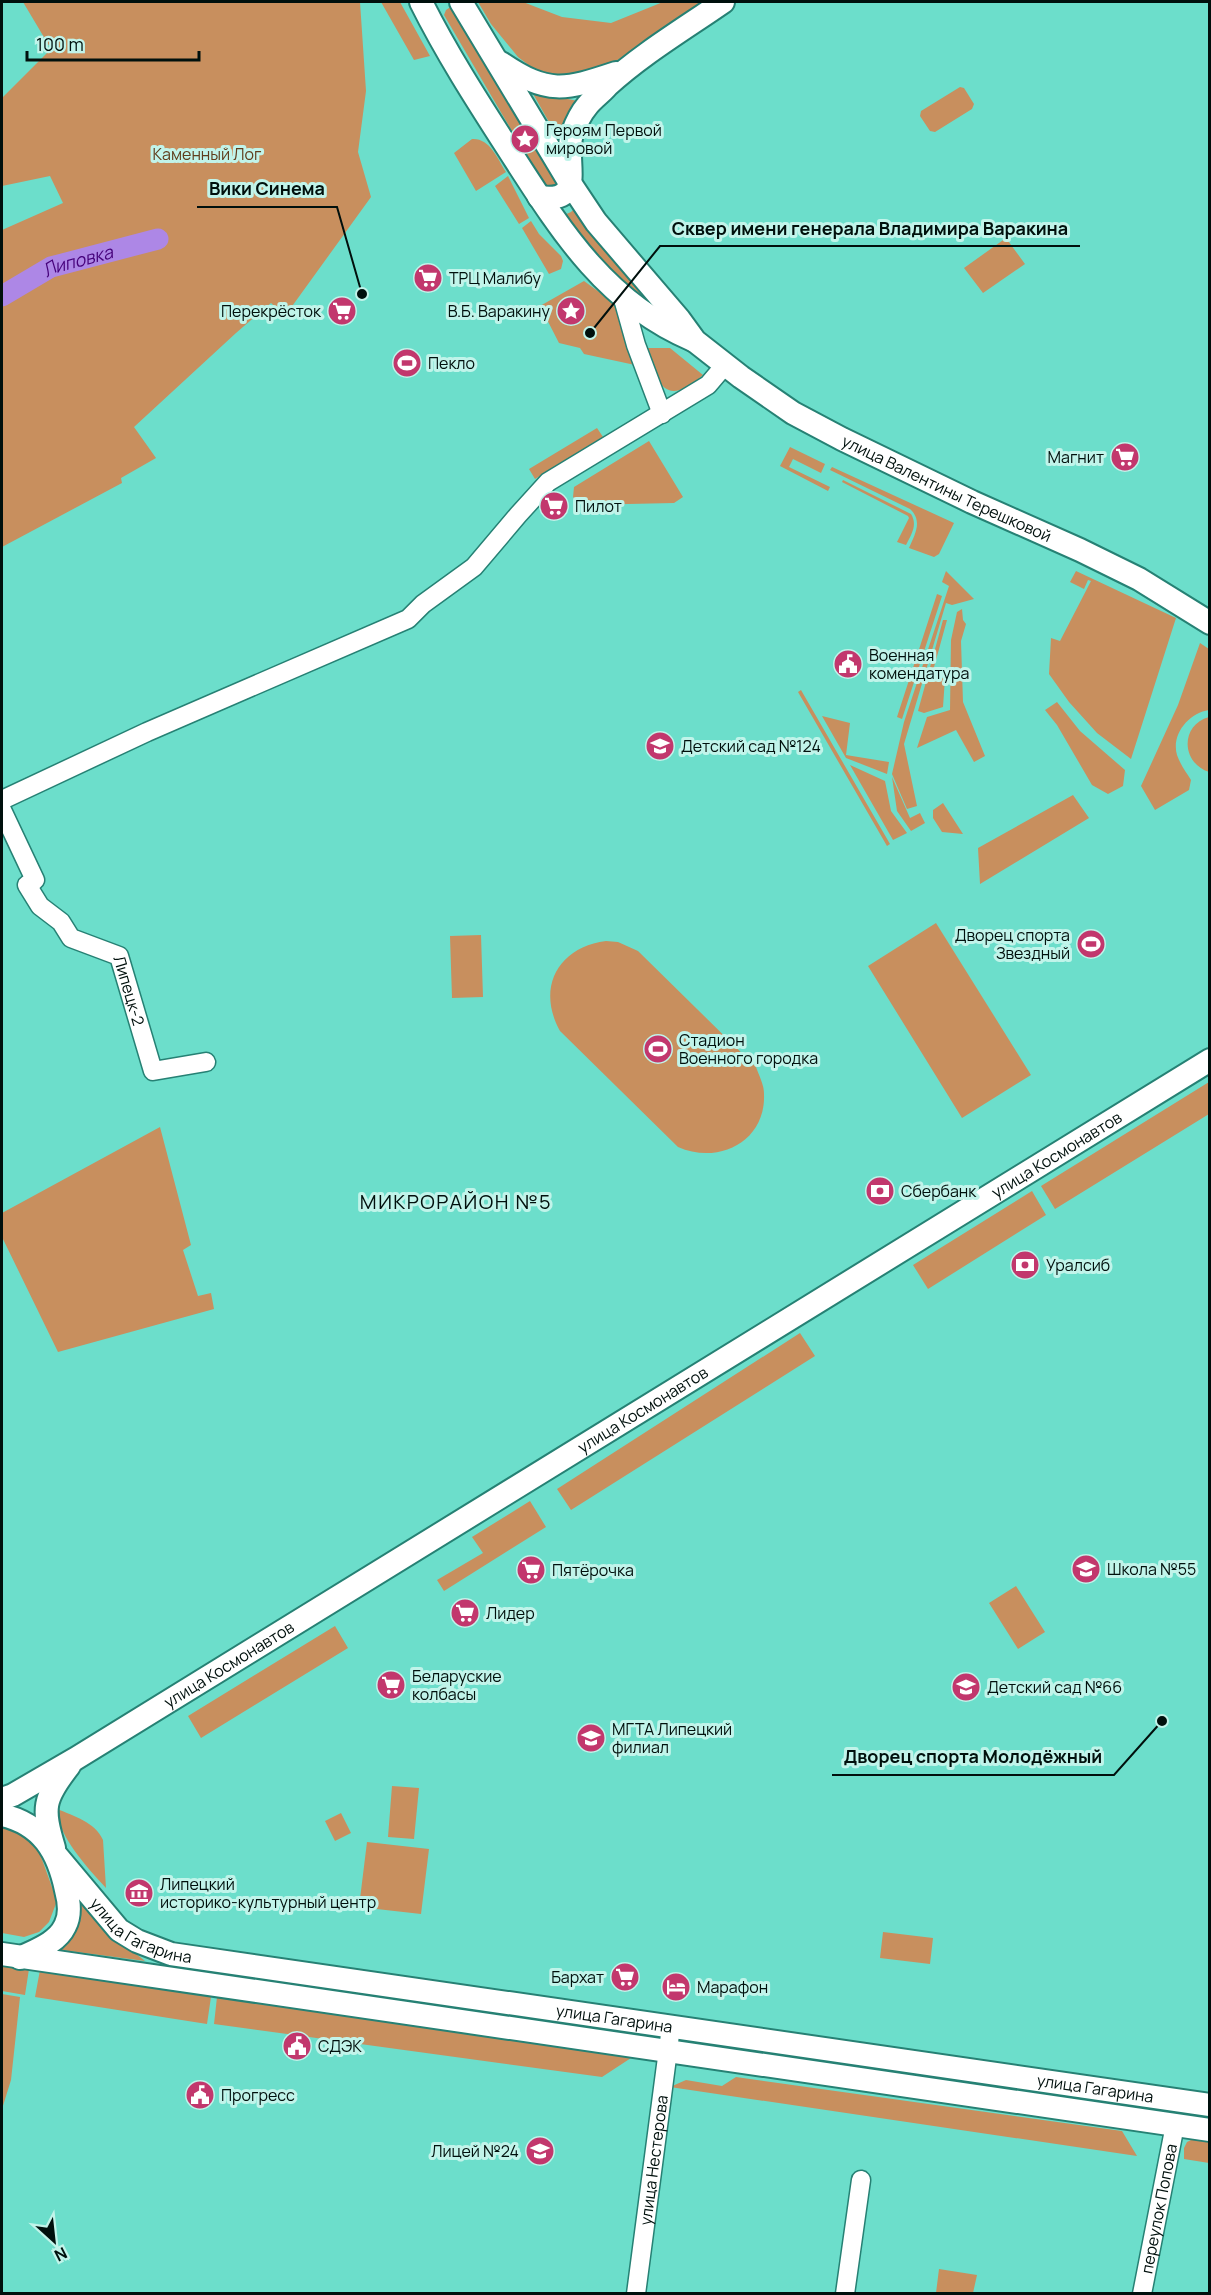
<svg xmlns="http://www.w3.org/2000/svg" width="1211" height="2295" font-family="Manrope,sans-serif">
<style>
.green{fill:#c88f5e}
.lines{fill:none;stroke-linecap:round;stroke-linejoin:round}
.river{stroke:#ad87e6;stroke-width:21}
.minor-casing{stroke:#268174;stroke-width:21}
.major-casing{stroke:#268174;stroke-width:26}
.minor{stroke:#fff;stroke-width:18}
.major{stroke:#fff;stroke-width:22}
.labels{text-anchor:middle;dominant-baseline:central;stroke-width:6;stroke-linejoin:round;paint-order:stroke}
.poi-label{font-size:16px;fill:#00100d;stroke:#c1f4ea;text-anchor:start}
.park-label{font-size:16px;fill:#603d1c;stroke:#c1f4ea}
.street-label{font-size:16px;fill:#00100d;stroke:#c1f4ea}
.water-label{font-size:18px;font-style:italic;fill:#46027b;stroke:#c1f4ea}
.quarter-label{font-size:20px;letter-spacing:1.5px;fill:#00100d;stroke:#c1f4ea}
.leader{fill:none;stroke:#00100d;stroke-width:2}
.callout-dot{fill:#00100d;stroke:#c1f4ea;stroke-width:2}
.callout-label{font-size:18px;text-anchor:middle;font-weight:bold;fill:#00100d;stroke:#c1f4ea;stroke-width:6;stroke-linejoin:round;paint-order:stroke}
</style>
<rect width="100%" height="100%" fill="#6cdecb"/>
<path class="green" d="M 23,2 L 360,2 L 366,91 L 358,152 L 371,197 L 285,316 L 271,303 L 236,333 L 134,427 L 156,458 L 121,478 L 122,483 L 2,547 L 2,230 L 63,203 L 50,176 L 2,186 L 2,98 L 51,49 Z
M 381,2 L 400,2 L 430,56 L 414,60 Z
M 478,2 L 523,2 L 562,17 L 611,23 L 663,2 L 707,2 L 656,38 L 586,78 L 543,76 L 518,57 L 491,24 Z
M 452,6 L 559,183 L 555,188 L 544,186 L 444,15 L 446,10 Z
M 960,87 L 964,88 L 974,104 L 972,109 L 935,132 L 930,131 L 920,116 L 921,111 Z
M 532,92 L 578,101 L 562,145 Z
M 472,139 C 490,138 497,158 506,172 L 476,191 L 454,153 Z
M 508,176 L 529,218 L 519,224 L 495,186 Z
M 579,204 L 675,322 L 620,280 L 562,216 L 571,212 Z
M 531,221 L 539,234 L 561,256 L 563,261 L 561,269 L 549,274 L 522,228 Z
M 1006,238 L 1025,264 L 983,293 L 964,268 Z
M 584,281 L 617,305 L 635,365 L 584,354 L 580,348 L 559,343 L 540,306 Z
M 647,348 L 670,348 L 703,375 C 665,408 658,385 647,348 Z
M 597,428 L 603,437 L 535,479 L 529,469 Z
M 649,441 L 683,497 L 674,503 L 582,505 L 573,497 L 574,487 Z
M 790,447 L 825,464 L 821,473 L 793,459 L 789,467 L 830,487 L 828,491 L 780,466 Z
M 832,467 L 954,523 L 939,554 L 934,557 L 909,548 C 915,534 923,521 910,509 L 830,470 Z
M 843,480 L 911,514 C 918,525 911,535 906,545 L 897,542 L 909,518 L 908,516 L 842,482 Z
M 946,571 L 974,599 L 952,605 L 946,603 L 904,744 L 917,806 L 907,809 L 892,774 L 904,722 L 949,586 L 942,582 Z
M 1076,571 L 1176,618 L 1131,759 L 1097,733 L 1069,702 L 1049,674 L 1051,638 L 1060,641 L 1091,581 L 1088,580 L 1084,589 L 1070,582 Z
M 937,594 L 942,596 L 902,719 L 897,717 Z
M 962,609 L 963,620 L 966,624 L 961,641 L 963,702 L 985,756 L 974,762 L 956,730 L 917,748 L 927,717 L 950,710 L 951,640 L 957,612 Z
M 943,620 L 947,620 L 931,678 L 945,678 L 943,707 L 924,713 L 918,711 Z
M 1200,643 L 1209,649 L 1209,710 C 1189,713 1171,734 1177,755 C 1180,764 1186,772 1191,780 L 1189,790 L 1155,810 L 1141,786 L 1178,705 Z
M 801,690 L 890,844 L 887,846 L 798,692 Z
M 1057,702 L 1080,731 L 1125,770 L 1123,786 L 1108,794 L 1092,785 L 1057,725 L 1045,710 Z
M 822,716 L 850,723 L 846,755 L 889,762 L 887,774 L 846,758 Z
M 1209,717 L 1210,717 L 1209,772 C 1181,763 1180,725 1209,717 Z
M 850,765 L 885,781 L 891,811 L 907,833 L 893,840 Z
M 892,777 L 910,818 L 920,813 L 925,823 L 911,831 L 897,811 Z
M 1073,795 L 1089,818 L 980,884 L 978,848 Z
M 943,803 L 963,834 L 942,832 L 933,818 L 933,810 Z
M 936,923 L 1031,1075 L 962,1118 L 868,966 Z
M 481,935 L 483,997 L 452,998 L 450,936 Z
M 606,941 L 618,942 L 638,951 L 756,1067 C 759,1076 764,1084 764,1094 C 766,1142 718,1165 678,1147 L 560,1031 C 536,988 558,947 606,941 Z
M 1209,1082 L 1209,1114 L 1055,1209 L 1041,1186 Z
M 160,1127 L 191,1245 L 183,1250 L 198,1296 L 211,1293 L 214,1309 L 58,1352 L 2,1237 L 2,1213 Z
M 1032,1191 L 1046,1215 L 928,1289 L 913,1265 Z
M 800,1333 L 815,1356 L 571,1510 L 557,1489 Z
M 530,1501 L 546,1527 L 444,1591 L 437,1580 L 483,1553 L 472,1537 Z
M 1016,1586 L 1045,1632 L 1018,1649 L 989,1603 Z
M 335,1626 L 348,1648 L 201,1738 L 188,1716 Z
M 392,1786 L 419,1788 L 414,1839 L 388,1837 Z
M 57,1809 C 74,1816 95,1822 103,1840 L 106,1888 C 88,1868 58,1837 57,1809 Z
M 341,1813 L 351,1833 L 335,1841 L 325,1821 Z
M 2,1824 L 31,1838 L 39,1851 L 57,1901 L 49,1922 L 39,1932 L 24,1937 L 2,1933 Z
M 367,1842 L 429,1849 L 421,1914 L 359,1907 Z
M 79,1895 L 115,1937 L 145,1961 L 54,1949 Z
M 883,1932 L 933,1938 L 930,1964 L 880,1958 Z
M 2,1965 L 29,1969 L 25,1995 L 2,1991 Z
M 40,1970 L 211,1997 L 207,2024 L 35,1997 Z
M 2,1994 L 20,1997 L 11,2080 L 2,2109 Z
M 217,1997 L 631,2058 L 602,2077 L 214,2024 Z
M 736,2077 L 1122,2131 L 1137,2156 L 670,2087 L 686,2080 L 722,2086 Z
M 1199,2136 L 1209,2138 L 1209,2163 L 1184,2159 L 1184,2148 L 1187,2142 Z
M 939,2269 L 977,2275 L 973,2293 L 936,2293 Z"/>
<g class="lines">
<path class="river" id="s1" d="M 2,296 L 51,267 L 158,239"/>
<g class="minor-casing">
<g id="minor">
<path d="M 622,295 L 636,345 L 662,414"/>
<path d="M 2,800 L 147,732 L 408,619 L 423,604 L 474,567 L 518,515 L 548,482 L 708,385 L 725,365"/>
<path id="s2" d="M 2,810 L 35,880 L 27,885 L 40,906 L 61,922 L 71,938 L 119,956 L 153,1071 L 206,1062"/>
<path id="s3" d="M 636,2294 L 671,2027"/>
<path d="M 845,2294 L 861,2180"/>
<path id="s4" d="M 1142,2294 L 1175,2125"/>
</g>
</g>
<g class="major-casing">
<g id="major">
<path d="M 421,2 C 446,52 476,99 507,147 C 558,226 603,302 693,340"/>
<path id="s5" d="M 461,2 L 570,183 L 596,222 L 679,319 L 695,341 L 741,377 L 793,413 L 842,439 L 972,502 L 1080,550 L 1139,579 L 1210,623"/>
<path d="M 501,63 C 548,95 565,90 616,73"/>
<path d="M 539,197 C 588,204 563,161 572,134 C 575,126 581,113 587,106 C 592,99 601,93 607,86 C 642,54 684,29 723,2"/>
<path id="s6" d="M 2,1799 L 13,1795 L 75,1759 L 1210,1060"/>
<path d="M 2,1815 C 42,1824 58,1852 66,1890 C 69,1901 71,1915 65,1926 C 57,1943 36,1950 20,1958"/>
<path d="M 54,1848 C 42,1808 43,1799 69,1766"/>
<path id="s7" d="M 57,1856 L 119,1930 L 137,1941 L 171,1954 L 1210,2105"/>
<path d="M 2,1954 L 1210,2130"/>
</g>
</g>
<use href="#minor" class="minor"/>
<use href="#major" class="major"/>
</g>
<defs>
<g id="sight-disc" transform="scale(1.5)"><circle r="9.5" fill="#c2376d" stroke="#c1f4ea"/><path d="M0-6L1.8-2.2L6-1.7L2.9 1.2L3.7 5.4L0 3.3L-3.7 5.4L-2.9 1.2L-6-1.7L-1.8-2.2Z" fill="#fff"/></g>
<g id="supermarket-disc" transform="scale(1.5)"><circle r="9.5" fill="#c2376d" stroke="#c1f4ea"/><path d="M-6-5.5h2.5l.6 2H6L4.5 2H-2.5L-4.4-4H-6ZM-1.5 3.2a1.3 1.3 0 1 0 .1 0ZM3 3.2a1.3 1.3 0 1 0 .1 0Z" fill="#fff"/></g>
<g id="stadium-disc" transform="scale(1.5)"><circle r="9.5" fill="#c2376d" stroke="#c1f4ea"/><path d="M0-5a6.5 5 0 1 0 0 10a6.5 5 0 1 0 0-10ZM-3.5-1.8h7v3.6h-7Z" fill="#fff"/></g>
<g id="civic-disc" transform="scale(1.5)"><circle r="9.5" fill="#c2376d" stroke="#c1f4ea"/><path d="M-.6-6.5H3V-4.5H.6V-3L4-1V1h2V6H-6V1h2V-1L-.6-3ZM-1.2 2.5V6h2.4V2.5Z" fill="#fff"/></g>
<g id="school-disc" transform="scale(1.5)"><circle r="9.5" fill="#c2376d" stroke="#c1f4ea"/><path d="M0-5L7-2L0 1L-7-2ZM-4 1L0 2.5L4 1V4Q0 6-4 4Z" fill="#fff"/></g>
<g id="bank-disc" transform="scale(1.5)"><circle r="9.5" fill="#c2376d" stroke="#c1f4ea"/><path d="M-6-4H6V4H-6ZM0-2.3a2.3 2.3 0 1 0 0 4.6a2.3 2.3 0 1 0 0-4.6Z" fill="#fff"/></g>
<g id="university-disc" transform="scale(1.5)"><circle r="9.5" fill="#c2376d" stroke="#c1f4ea"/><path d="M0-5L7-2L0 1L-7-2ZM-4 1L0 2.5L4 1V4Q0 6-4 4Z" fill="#fff"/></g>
<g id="museum-disc" transform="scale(1.5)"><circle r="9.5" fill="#c2376d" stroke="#c1f4ea"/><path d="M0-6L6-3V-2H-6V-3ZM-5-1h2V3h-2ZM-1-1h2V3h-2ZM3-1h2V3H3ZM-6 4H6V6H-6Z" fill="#fff"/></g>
<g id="hotel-disc" transform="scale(1.5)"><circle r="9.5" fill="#c2376d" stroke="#c1f4ea"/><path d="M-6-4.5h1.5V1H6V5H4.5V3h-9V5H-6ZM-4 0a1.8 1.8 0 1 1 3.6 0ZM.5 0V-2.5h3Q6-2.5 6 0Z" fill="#fff"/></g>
</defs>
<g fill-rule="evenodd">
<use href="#sight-disc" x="525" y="139"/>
<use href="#supermarket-disc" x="428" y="278"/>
<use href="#supermarket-disc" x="342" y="311"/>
<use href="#sight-disc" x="571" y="311"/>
<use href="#stadium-disc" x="407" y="363"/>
<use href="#supermarket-disc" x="1125" y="457"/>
<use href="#supermarket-disc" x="554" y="506"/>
<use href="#civic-disc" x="848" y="664"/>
<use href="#school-disc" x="660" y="746"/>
<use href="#stadium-disc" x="1091" y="944"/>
<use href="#stadium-disc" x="658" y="1049"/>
<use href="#bank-disc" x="880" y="1191"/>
<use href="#bank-disc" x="1025" y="1265"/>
<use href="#school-disc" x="1086" y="1569"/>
<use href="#supermarket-disc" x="531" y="1570"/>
<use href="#supermarket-disc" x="465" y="1613"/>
<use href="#supermarket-disc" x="391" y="1685"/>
<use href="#school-disc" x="966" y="1687"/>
<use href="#university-disc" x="591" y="1738"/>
<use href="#museum-disc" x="139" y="1893"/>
<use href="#supermarket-disc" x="625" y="1977"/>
<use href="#hotel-disc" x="676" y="1987"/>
<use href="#civic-disc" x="297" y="2046"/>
<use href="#civic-disc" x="200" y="2095"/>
<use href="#school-disc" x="540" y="2151"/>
</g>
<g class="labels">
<g class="poi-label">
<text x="546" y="130">Героям Первой<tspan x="546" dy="18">мировой</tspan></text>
<text x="449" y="278">ТРЦ Малибу</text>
<text x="321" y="311" text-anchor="end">Перекрёсток</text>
<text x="550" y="311" text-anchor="end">В.Б. Варакину</text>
<text x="428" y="363">Пекло</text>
<text x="1104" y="457" text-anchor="end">Магнит</text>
<text x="575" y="506">Пилот</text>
<text x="869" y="655">Военная<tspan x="869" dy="18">комендатура</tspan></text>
<text x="681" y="746">Детский сад №124</text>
<text x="1070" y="935" text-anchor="end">Дворец спорта<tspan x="1070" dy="18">Звездный</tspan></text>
<text x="679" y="1040">Стадион<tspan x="679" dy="18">Военного городка</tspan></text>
<text x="901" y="1191">Сбербанк</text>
<text x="1046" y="1265">Уралсиб</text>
<text x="1107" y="1569">Школа №55</text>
<text x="552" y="1570">Пятёрочка</text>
<text x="486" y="1613">Лидер</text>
<text x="412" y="1676">Беларуские<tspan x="412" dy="18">колбасы</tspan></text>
<text x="987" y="1687">Детский сад №66</text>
<text x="612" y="1729">МГТА Липецкий<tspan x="612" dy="18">филиал</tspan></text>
<text x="160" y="1884">Липецкий<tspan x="160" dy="18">историко-культурный центр</tspan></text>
<text x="604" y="1977" text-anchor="end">Бархат</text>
<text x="697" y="1987">Марафон</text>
<text x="318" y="2046">СДЭК</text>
<text x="221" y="2095">Прогресс</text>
<text x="519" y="2151" text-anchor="end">Лицей №24</text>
</g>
<g class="park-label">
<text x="207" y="154">Каменный Лог</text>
</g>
<g class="street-label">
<text stroke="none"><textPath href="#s5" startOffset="706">улица Валентины Терешковой</textPath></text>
<text stroke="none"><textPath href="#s2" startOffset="244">Липецк-2</textPath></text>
<text stroke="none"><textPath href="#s6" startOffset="1236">улица Космонавтов</textPath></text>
<text stroke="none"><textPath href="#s6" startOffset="750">улица Космонавтов</textPath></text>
<text stroke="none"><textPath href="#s6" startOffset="264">улица Космонавтов</textPath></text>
<text stroke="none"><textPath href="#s7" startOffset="116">улица Гагарина</textPath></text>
<text stroke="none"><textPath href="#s7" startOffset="602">улица Гагарина</textPath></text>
<text stroke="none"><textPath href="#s7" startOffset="1088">улица Гагарина</textPath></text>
<text stroke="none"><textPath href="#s3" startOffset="135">улица Нестерова</textPath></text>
<text stroke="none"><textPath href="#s4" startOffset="87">переулок Попова</textPath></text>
</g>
<g class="water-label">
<text stroke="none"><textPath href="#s1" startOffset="84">Липовка</textPath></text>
</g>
<g class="quarter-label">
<text x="456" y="1201">МИКРОРАЙОН №5</text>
</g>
</g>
<path class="leader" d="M362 294L337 207H197M590 333L660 246H1080M1162 1721L1114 1775H832"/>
<g class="callout-dot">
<circle cx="362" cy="294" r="6"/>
<circle cx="590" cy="333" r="6"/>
<circle cx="1162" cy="1721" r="6"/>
</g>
<g class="callout-label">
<text x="267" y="195">Вики Синема</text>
<text x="870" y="235">Сквер имени генерала Владимира Варакина</text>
<text x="973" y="1763">Дворец спорта Молодёжный</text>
</g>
<rect width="1211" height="2295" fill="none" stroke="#00100d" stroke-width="6"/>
<g transform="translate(54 2241) rotate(153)" stroke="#c1f4ea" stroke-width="4.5" paint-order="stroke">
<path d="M0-4.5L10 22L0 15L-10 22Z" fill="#00100d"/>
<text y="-9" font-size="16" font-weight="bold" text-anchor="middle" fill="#00100d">N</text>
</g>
<path d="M27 51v9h172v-9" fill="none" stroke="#00100d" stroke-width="3"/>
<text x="36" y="51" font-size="18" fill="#00100d" stroke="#c1f4ea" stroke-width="4.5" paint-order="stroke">100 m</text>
</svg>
